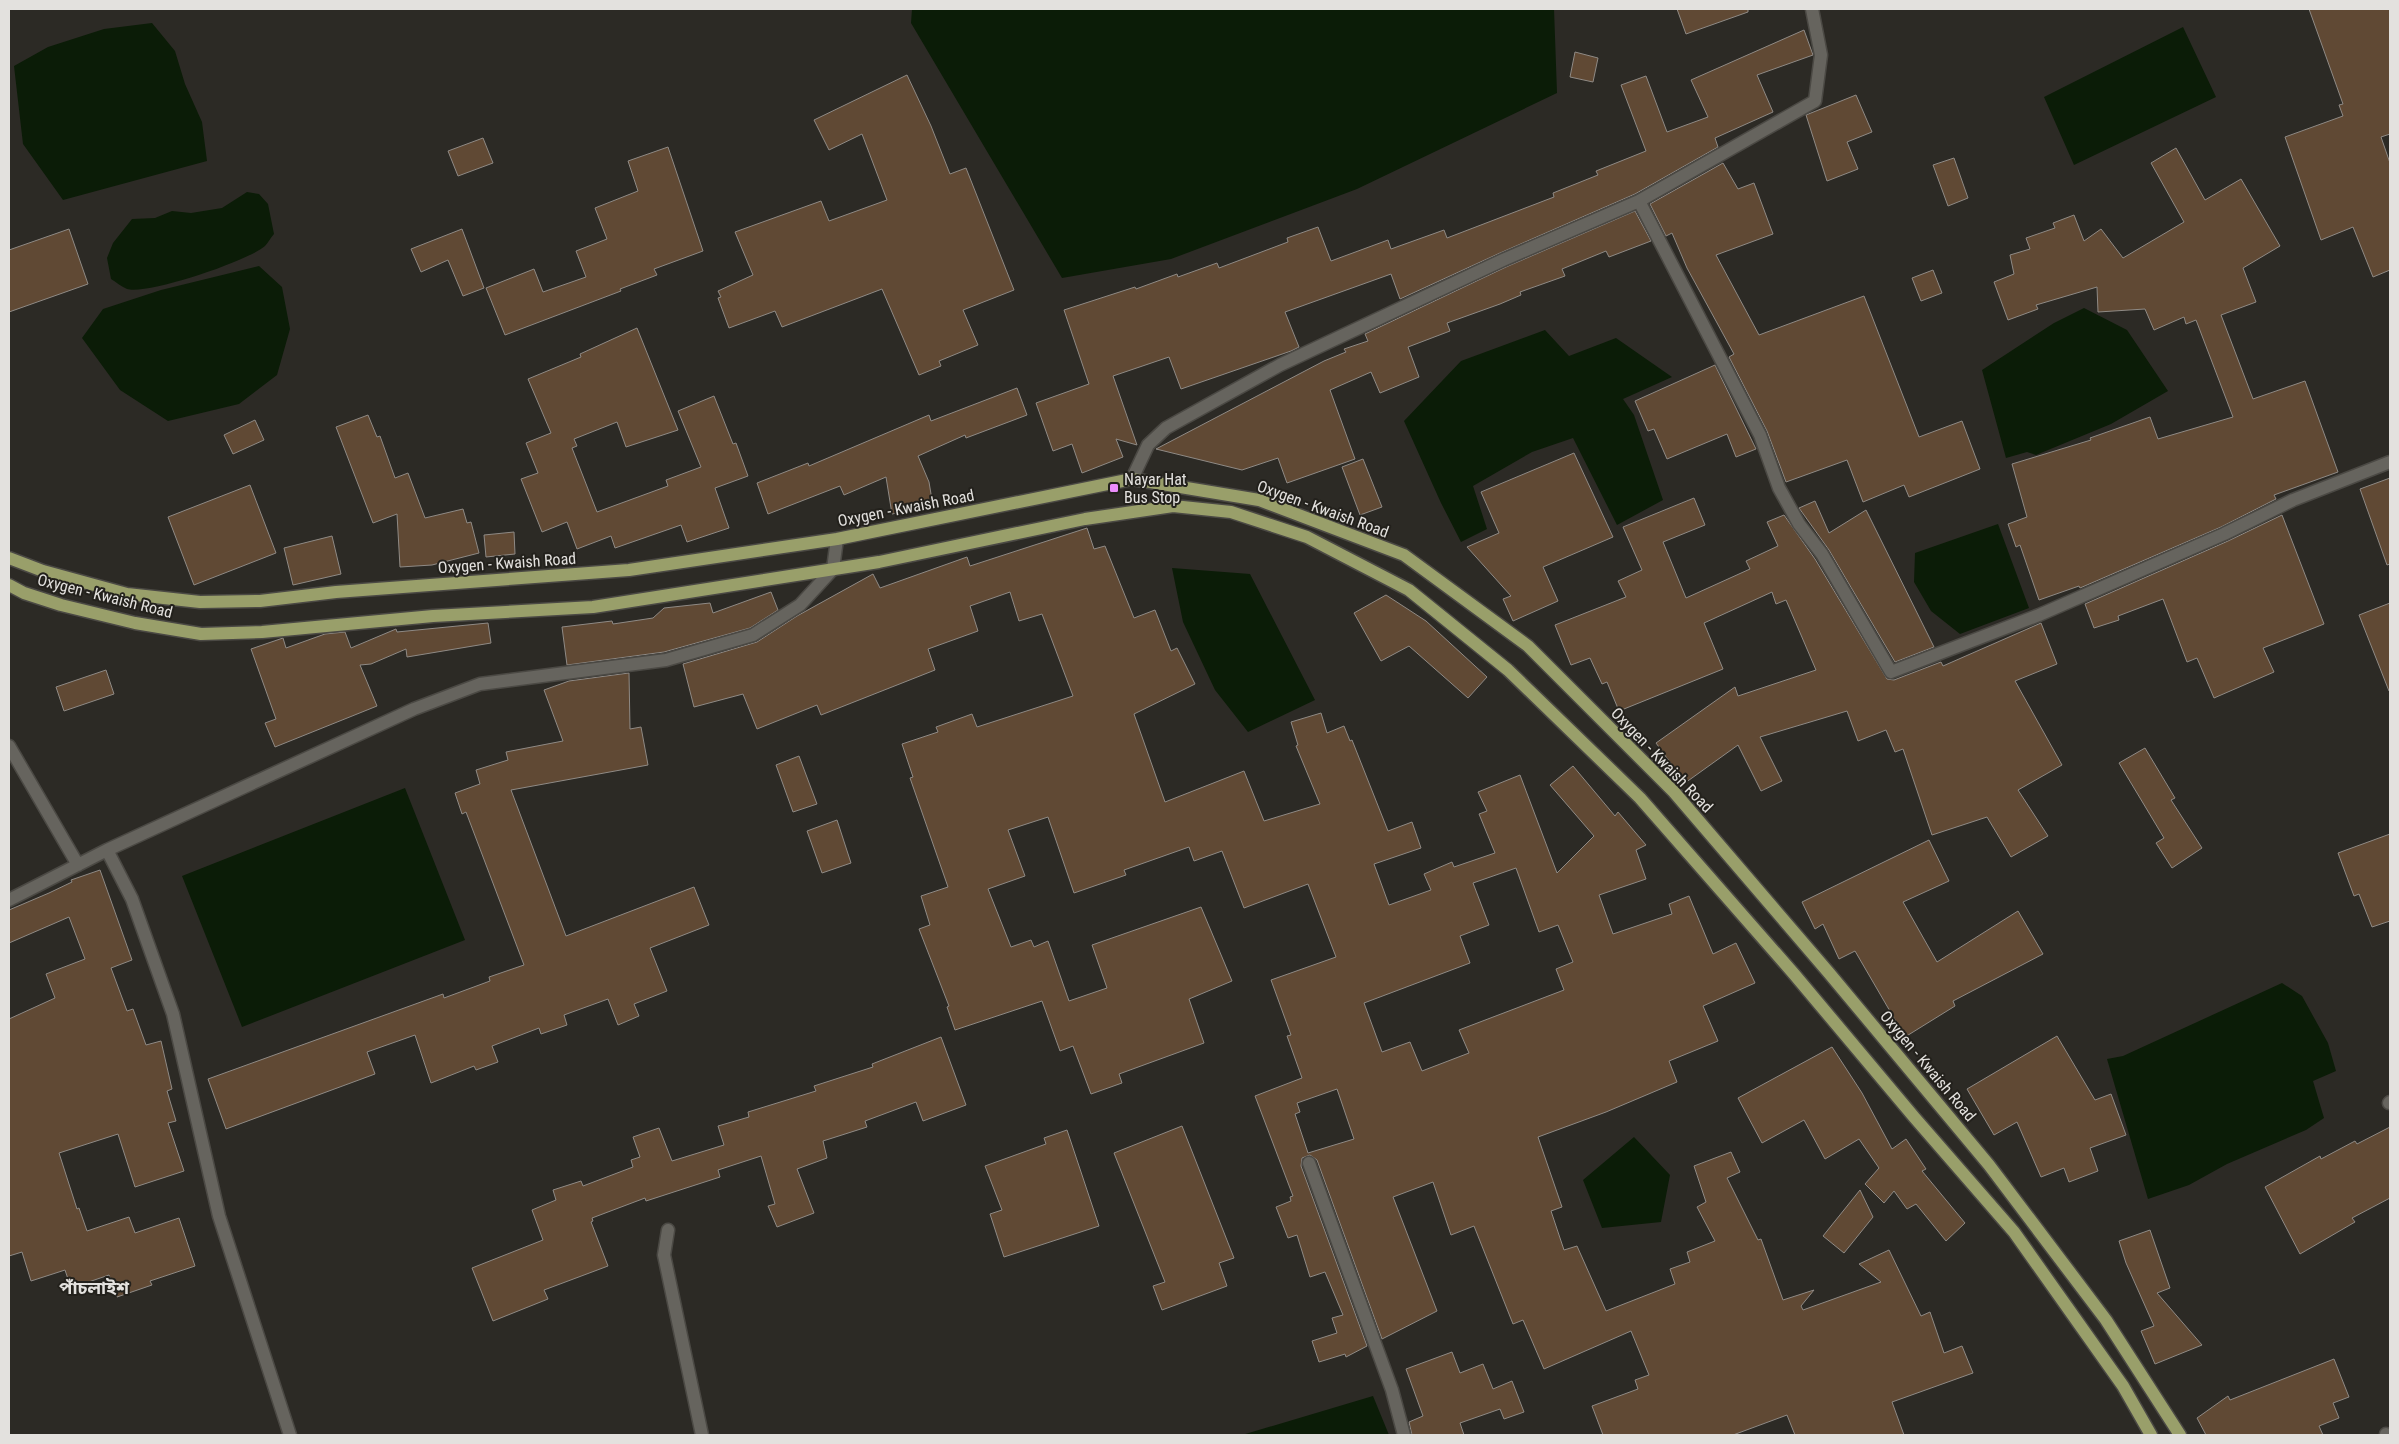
<svg xmlns="http://www.w3.org/2000/svg" width="2399" height="1444" font-family="'Roboto Condensed','Noto Sans Bengali',sans-serif">
<style>
.water{fill:#0b1c07}
.building{fill:#604934;stroke:#8f8a85;fill-rule:evenodd}
.lines{fill:none;stroke-linecap:round;stroke-linejoin:round}
.minor-casing{stroke:#4b4944;stroke-width:15}
.major-casing{stroke:#4b4944;stroke-width:15}
.minor{stroke:#66645e;stroke-width:12}
.major{stroke:#999f6a;stroke-width:12}
.poi-dot{fill:#eb8dfb;stroke:#23211c;stroke-width:2}
.labels{text-anchor:middle;dominant-baseline:central;stroke-width:4;stroke-linejoin:round;paint-order:stroke}
.poi-label{font-size:16px;fill:#e3e1de;stroke:#23211c;text-anchor:start}
.street-label{font-size:16px;fill:#e3e1de;stroke:#23211c}
.neighbourhood-label{font-size:18px;font-weight:bold;fill:#e3e1de;stroke:#23211c}
</style>
<rect width="100%" height="100%" fill="#2c2a25"/>
<path class="water" d="M 912,9 L 1554,9 L 1557,93 L 1357,189 L 1171,259 L 1062,278 L 911,23 Z
M 152,23 L 175,51 L 185,84 L 202,122 L 207,161 L 63,200 L 23,144 L 14,66 L 48,47 L 104,29 Z
M 2183,27 L 2216,97 L 2074,165 L 2044,97 Z
M 247,192 L 259,194 L 268,204 L 274,234 C 271,237 268,243 265,246 C 248,261 148,295 127,289 C 122,287 116,282 111,279 L 107,258 L 113,243 L 132,219 L 155,218 L 172,211 L 191,213 L 222,208 Z
M 259,266 L 282,287 L 290,329 L 277,375 L 239,404 L 168,421 L 120,390 L 82,338 L 103,309 L 161,290 Z
M 2084,308 L 2127,330 L 2168,391 L 2111,424 L 2036,455 L 2027,452 L 2006,458 L 1982,370 L 2054,323 Z
M 1545,330 L 1569,356 L 1616,338 L 1672,377 L 1623,399 L 1634,415 L 1663,500 L 1617,525 L 1573,438 L 1532,452 L 1473,486 L 1487,529 L 1461,542 L 1441,503 L 1404,421 L 1461,361 Z
M 1998,524 L 2029,608 L 1960,634 L 1931,611 L 1914,582 L 1915,553 Z
M 1172,568 L 1250,574 L 1315,700 L 1248,732 L 1215,690 L 1183,622 Z
M 405,788 L 465,940 L 242,1027 L 182,876 Z
M 2282,983 L 2302,996 L 2328,1043 L 2336,1071 L 2313,1081 L 2324,1118 L 2306,1130 L 2227,1164 L 2189,1185 L 2148,1199 L 2107,1059 L 2123,1056 Z
M 1634,1137 L 1670,1175 L 1661,1222 L 1602,1228 L 1583,1180 Z
M 1373,1396 L 1389,1435 L 1241,1435 L 1242,1435 Z"/>
<path class="building" d="M 1677,9 L 1748,9 L 1748,12 L 1686,34 Z
M 2309,9 L 2390,9 L 2390,134 L 2381,137 L 2390,163 L 2390,270 L 2373,277 L 2353,227 L 2321,240 L 2285,137 L 2343,116 L 2339,105 L 2343,104 Z
M 1804,30 L 1813,55 L 1757,75 L 1773,112 L 1715,138 L 1718,147 L 1635,194 L 1500,253 L 1400,299 L 1391,274 L 1285,312 L 1299,347 L 1291,351 L 1181,389 L 1169,357 L 1113,376 L 1137,445 L 1116,439 L 1123,457 L 1082,473 L 1072,444 L 1053,451 L 1036,403 L 1089,384 L 1064,310 L 1135,287 L 1136,289 L 1177,274 L 1178,277 L 1217,263 L 1219,268 L 1288,242 L 1287,238 L 1318,227 L 1331,261 L 1388,240 L 1391,249 L 1444,230 L 1447,238 L 1554,197 L 1553,193 L 1598,175 L 1596,171 L 1646,151 L 1621,85 L 1646,76 L 1667,132 L 1708,117 L 1691,80 Z
M 1575,52 L 1598,58 L 1593,82 L 1570,77 Z
M 907,75 L 931,126 L 950,174 L 966,168 L 1014,290 L 963,310 L 978,345 L 939,361 L 941,366 L 919,375 L 882,289 L 782,327 L 775,311 L 729,328 L 718,298 L 721,297 L 718,291 L 753,275 L 735,232 L 821,201 L 829,221 L 887,200 L 862,134 L 829,150 L 814,120 Z
M 1856,95 L 1872,132 L 1847,142 L 1858,169 L 1827,181 L 1806,115 Z
M 483,138 L 493,163 L 458,176 L 448,151 Z
M 668,147 L 703,251 L 654,269 L 657,275 L 620,289 L 621,291 L 505,335 L 486,288 L 534,269 L 543,292 L 586,277 L 576,251 L 607,239 L 595,208 L 638,191 L 628,161 Z
M 2176,148 L 2205,200 L 2241,179 L 2280,246 L 2243,268 L 2256,302 L 2221,315 L 2253,399 L 2305,381 L 2338,472 L 2274,495 L 2276,499 L 2221,527 L 2080,588 L 2079,586 L 2039,600 L 2020,545 L 2016,547 L 2008,524 L 2027,517 L 2012,464 L 2091,440 L 2090,438 L 2150,417 L 2158,439 L 2233,417 L 2196,320 L 2186,324 L 2184,317 L 2154,330 L 2145,309 L 2098,312 L 2097,287 L 2036,305 L 2038,309 L 2008,320 L 1994,282 L 2014,274 L 2010,255 L 2030,249 L 2026,238 L 2055,228 L 2053,223 L 2074,215 L 2084,241 L 2101,229 L 2123,258 L 2184,222 L 2151,163 Z
M 1954,158 L 1968,198 L 1948,206 L 1933,165 Z
M 1723,163 L 1738,189 L 1754,183 L 1773,234 L 1716,255 L 1759,335 L 1864,296 L 1919,437 L 1962,421 L 1980,469 L 1909,497 L 1904,485 L 1863,502 L 1847,460 L 1786,482 L 1767,431 L 1729,357 L 1734,354 L 1687,268 L 1672,233 L 1666,236 L 1650,204 Z
M 1635,211 L 1651,241 L 1609,257 L 1606,251 L 1562,269 L 1565,276 L 1520,292 L 1521,295 L 1500,304 L 1447,323 L 1450,331 L 1408,347 L 1419,377 L 1380,393 L 1371,372 L 1330,390 L 1355,459 L 1287,483 L 1278,458 L 1242,470 L 1156,449 L 1324,361 L 1346,352 L 1344,349 L 1368,341 L 1365,334 L 1506,267 Z
M 69,229 L 88,284 L 9,312 L 9,250 Z
M 462,229 L 484,288 L 463,296 L 448,260 L 421,272 L 411,249 Z
M 1933,270 L 1942,293 L 1921,301 L 1912,278 Z
M 637,328 L 678,430 L 626,447 L 617,422 L 574,439 L 577,446 L 572,448 L 597,512 L 668,486 L 666,480 L 701,467 L 678,411 L 714,396 L 733,444 L 736,443 L 748,476 L 715,488 L 729,528 L 687,542 L 681,525 L 615,548 L 611,536 L 577,549 L 567,522 L 542,532 L 521,479 L 538,473 L 526,443 L 551,433 L 528,379 L 581,357 L 580,354 Z
M 1715,365 L 1756,449 L 1736,457 L 1727,434 L 1667,459 L 1654,429 L 1648,431 L 1635,401 Z
M 1017,388 L 1027,415 L 966,438 L 965,435 L 918,456 L 929,482 L 933,506 L 892,514 L 886,477 L 844,495 L 840,486 L 768,514 L 757,483 L 808,463 L 809,466 L 929,415 L 931,421 Z
M 368,415 L 377,437 L 380,436 L 395,478 L 408,473 L 425,518 L 463,509 L 467,523 L 471,522 L 479,553 L 432,565 L 400,567 L 397,514 L 373,523 L 336,427 Z
M 255,420 L 264,440 L 233,454 L 224,435 Z
M 1574,453 L 1613,537 L 1543,567 L 1558,601 L 1513,621 L 1503,599 L 1511,596 L 1467,547 L 1499,533 L 1481,492 Z
M 1363,459 L 1382,507 L 1360,515 L 1342,467 Z
M 2390,478 L 2390,564 L 2387,565 L 2360,489 Z
M 250,485 L 276,553 L 194,585 L 168,517 Z
M 1694,498 L 1705,525 L 1663,542 L 1686,598 L 1750,569 L 1746,561 L 1778,546 L 1767,522 L 1784,515 L 1815,559 L 1887,679 L 1894,680 L 1941,662 L 1943,666 L 2041,623 L 2057,664 L 2015,681 L 2062,765 L 2018,790 L 2048,836 L 2011,857 L 1987,817 L 1932,835 L 1903,749 L 1895,752 L 1886,730 L 1858,741 L 1847,711 L 1760,737 L 1782,781 L 1761,791 L 1738,745 L 1685,783 L 1656,743 L 1735,687 L 1738,696 L 1816,670 L 1786,600 L 1776,604 L 1772,592 L 1704,623 L 1723,669 L 1619,711 L 1607,682 L 1602,684 L 1590,658 L 1571,665 L 1555,625 L 1626,597 L 1618,581 L 1642,570 L 1623,527 Z
M 1815,501 L 1829,533 L 1866,510 L 1934,647 L 1895,662 L 1829,550 L 1799,508 Z
M 2282,515 L 2324,624 L 2263,648 L 2274,672 L 2214,698 L 2197,658 L 2187,662 L 2163,599 L 2118,616 L 2119,620 L 2094,628 L 2085,604 L 2228,541 Z
M 1087,528 L 1094,549 L 1105,546 L 1134,618 L 1155,610 L 1171,651 L 1177,648 L 1195,684 L 1134,714 L 1165,802 L 1244,771 L 1264,821 L 1320,804 L 1296,746 L 1298,745 L 1291,722 L 1321,713 L 1327,733 L 1344,726 L 1350,741 L 1352,740 L 1388,831 L 1412,822 L 1421,848 L 1374,864 L 1389,905 L 1431,890 L 1424,874 L 1452,862 L 1454,867 L 1495,853 L 1479,814 L 1487,811 L 1478,792 L 1520,775 L 1557,873 L 1594,836 L 1550,785 L 1573,766 L 1615,816 L 1618,812 L 1646,845 L 1636,850 L 1646,879 L 1599,895 L 1613,934 L 1672,914 L 1669,904 L 1689,896 L 1713,954 L 1736,943 L 1755,983 L 1703,1006 L 1718,1041 L 1669,1061 L 1677,1082 L 1606,1112 L 1538,1137 L 1562,1207 L 1551,1211 L 1564,1250 L 1577,1246 L 1606,1311 L 1675,1284 L 1670,1269 L 1690,1262 L 1687,1252 L 1715,1241 L 1697,1207 L 1706,1202 L 1694,1166 L 1731,1152 L 1740,1172 L 1727,1178 L 1758,1240 L 1761,1239 L 1783,1300 L 1814,1290 L 1801,1306 L 1803,1310 L 1881,1282 L 1859,1264 L 1889,1250 L 1921,1316 L 1930,1312 L 1944,1353 L 1962,1346 L 1973,1373 L 1892,1402 L 1904,1435 L 1795,1435 L 1787,1415 L 1733,1435 L 1603,1435 L 1592,1406 L 1638,1389 L 1635,1380 L 1649,1375 L 1631,1331 L 1544,1369 L 1523,1320 L 1513,1324 L 1474,1226 L 1451,1235 L 1433,1182 L 1393,1197 L 1437,1311 L 1382,1339 L 1317,1160 L 1310,1155 L 1302,1158 L 1301,1166 L 1367,1346 L 1346,1357 L 1345,1354 L 1319,1362 L 1312,1341 L 1337,1333 L 1332,1318 L 1343,1315 L 1325,1272 L 1310,1277 L 1297,1235 L 1288,1238 L 1276,1207 L 1291,1201 L 1290,1197 L 1293,1196 L 1255,1096 L 1302,1078 L 1287,1036 L 1291,1035 L 1271,980 L 1336,957 L 1308,884 L 1244,908 L 1222,851 L 1194,861 L 1189,847 L 1124,870 L 1126,875 L 1074,893 L 1048,817 L 1008,830 L 1025,876 L 988,889 L 1011,947 L 1031,940 L 1034,947 L 1048,941 L 1069,1001 L 1107,988 L 1092,945 L 1201,907 L 1232,981 L 1189,999 L 1204,1043 L 1119,1074 L 1122,1083 L 1091,1094 L 1073,1046 L 1060,1051 L 1042,1001 L 955,1030 L 947,1007 L 949,1006 L 919,929 L 930,925 L 921,896 L 948,887 L 910,778 L 913,777 L 902,744 L 938,732 L 936,727 L 972,714 L 977,727 L 1073,696 L 1042,614 L 1019,621 L 1010,592 L 970,606 L 978,631 L 928,649 L 935,670 L 821,715 L 817,705 L 757,729 L 743,694 L 694,707 L 683,664 L 757,642 L 797,616 L 873,574 L 880,588 L 967,557 L 970,566 ZM 1516,868 L 1539,932 L 1558,925 L 1573,962 L 1556,969 L 1564,990 L 1459,1030 L 1469,1053 L 1422,1071 L 1410,1042 L 1382,1052 L 1364,1003 L 1470,963 L 1460,936 L 1489,925 L 1473,883 ZM 1337,1089 L 1354,1139 L 1308,1153 L 1295,1114 L 1300,1112 L 1297,1103 Z
M 514,532 L 515,554 L 486,557 L 484,535 Z
M 332,536 L 341,574 L 293,585 L 284,548 Z
M 771,592 L 778,610 L 750,628 L 664,652 L 567,665 L 562,627 L 612,621 L 613,624 L 653,618 L 664,608 L 710,603 L 713,613 Z
M 1386,595 L 1426,621 L 1487,677 L 1468,698 L 1409,646 L 1381,661 L 1354,613 Z
M 2390,603 L 2390,691 L 2389,691 L 2359,615 Z
M 488,623 L 491,643 L 407,657 L 406,649 L 371,664 L 360,665 L 377,706 L 275,747 L 265,723 L 276,719 L 251,649 L 283,638 L 286,648 L 325,634 L 345,632 L 351,648 L 396,629 L 397,632 Z
M 106,670 L 114,694 L 64,711 L 56,687 Z
M 629,673 L 630,729 L 641,727 L 648,765 L 511,790 L 566,936 L 694,887 L 709,925 L 650,948 L 667,991 L 634,1004 L 639,1016 L 618,1025 L 608,999 L 564,1015 L 567,1025 L 541,1034 L 539,1028 L 492,1046 L 498,1062 L 476,1070 L 474,1066 L 431,1083 L 415,1035 L 367,1052 L 375,1074 L 226,1129 L 208,1079 L 443,994 L 444,998 L 490,981 L 489,977 L 524,965 L 466,812 L 462,814 L 455,793 L 480,784 L 476,770 L 508,760 L 506,752 L 563,741 L 544,690 L 569,681 Z
M 2145,748 L 2175,798 L 2171,800 L 2202,848 L 2172,868 L 2156,843 L 2164,838 L 2119,763 Z
M 799,756 L 817,804 L 793,812 L 776,765 Z
M 837,820 L 851,863 L 822,873 L 807,831 Z
M 2390,834 L 2390,921 L 2372,927 L 2359,894 L 2354,896 L 2338,853 Z
M 1929,840 L 1949,881 L 1903,902 L 1937,962 L 2018,911 L 2043,954 L 1953,1001 L 1955,1006 L 1905,1037 L 1855,951 L 1839,959 L 1823,924 L 1815,929 L 1802,902 Z
M 100,870 L 132,960 L 111,968 L 127,1011 L 133,1009 L 146,1045 L 161,1041 L 172,1089 L 167,1091 L 176,1121 L 168,1123 L 184,1171 L 135,1187 L 118,1134 L 59,1153 L 77,1209 L 79,1208 L 87,1231 L 129,1217 L 135,1233 L 179,1218 L 195,1266 L 150,1281 L 152,1285 L 117,1297 L 109,1275 L 71,1288 L 65,1270 L 31,1281 L 22,1252 L 9,1256 L 9,1019 L 55,998 L 46,974 L 85,959 L 69,917 L 9,943 L 9,910 L 49,893 L 72,882 L 71,880 Z
M 2057,1036 L 2095,1100 L 2111,1094 L 2126,1135 L 2090,1148 L 2098,1171 L 2069,1182 L 2064,1168 L 2041,1177 L 2017,1122 L 1994,1135 L 1967,1089 Z
M 941,1037 L 966,1105 L 923,1121 L 916,1102 L 865,1121 L 867,1127 L 823,1141 L 827,1158 L 797,1169 L 814,1213 L 777,1227 L 768,1206 L 775,1204 L 761,1156 L 718,1170 L 720,1177 L 646,1201 L 645,1198 L 592,1218 L 593,1221 L 591,1222 L 608,1266 L 544,1290 L 548,1299 L 493,1321 L 472,1268 L 543,1240 L 532,1210 L 556,1200 L 553,1190 L 581,1181 L 583,1186 L 633,1167 L 631,1160 L 640,1157 L 633,1137 L 659,1128 L 672,1161 L 724,1145 L 718,1126 L 749,1117 L 748,1112 L 816,1091 L 814,1086 L 873,1067 L 872,1064 Z
M 1832,1047 L 1862,1093 L 1892,1149 L 1906,1139 L 1926,1169 L 1922,1171 L 1965,1223 L 1946,1241 L 1916,1204 L 1907,1209 L 1894,1191 L 1884,1203 L 1865,1184 L 1879,1168 L 1859,1139 L 1825,1159 L 1804,1120 L 1762,1143 L 1738,1098 Z
M 1182,1126 L 1234,1258 L 1219,1263 L 1227,1286 L 1162,1310 L 1153,1286 L 1165,1282 L 1114,1153 Z
M 2390,1127 L 2390,1198 L 2352,1218 L 2355,1222 L 2300,1254 L 2265,1187 L 2320,1156 L 2321,1159 L 2355,1141 L 2357,1144 Z
M 1067,1130 L 1099,1226 L 1004,1257 L 990,1214 L 1002,1210 L 985,1166 L 1046,1144 L 1044,1138 Z
M 1860,1190 L 1873,1217 L 1844,1253 L 1823,1236 Z
M 2150,1230 L 2170,1288 L 2157,1293 L 2202,1345 L 2155,1364 L 2141,1331 L 2154,1326 L 2126,1263 L 2119,1241 Z
M 1452,1352 L 1460,1373 L 1483,1364 L 1493,1389 L 1512,1381 L 1524,1412 L 1504,1419 L 1500,1409 L 1460,1423 L 1464,1435 L 1412,1435 L 1409,1422 L 1423,1416 L 1406,1369 Z
M 2334,1359 L 2349,1397 L 2333,1403 L 2339,1418 L 2319,1426 L 2323,1435 L 2206,1435 L 2197,1418 L 2228,1396 L 2230,1400 Z"/>
<g class="lines">
<g class="minor-casing">
<path id="minor" d="M 1639,201 L 1760,435 L 1779,488 L 1799,524 L 1822,554 L 1891,672 L 2039,615 L 2224,534 L 2293,500 L 2390,462
M 1132,479 L 1148,445 L 1166,428 L 1280,365 L 1503,260 L 1639,201 L 1815,101 L 1821,55 L 1812,9
M 9,746 L 78,865
M 107,850 L 132,899 L 173,1014 L 219,1216 L 290,1435
M 9,900 L 107,850 L 414,709 L 480,684 L 666,660 L 753,635 L 800,605 L 833,569 L 837,539
M 2389,1103 L 2390,1102
M 1309,1163 L 1392,1390 L 1404,1435
M 668,1230 L 664,1255 L 702,1435
M 2386,1435 L 2386,1434"/>
</g>
<g class="major-casing">
<path id="major" d="M 9,558 L 43,571 L 127,594 L 200,602 L 260,601 L 336,592 L 629,570 L 837,539 L 1132,479 L 1259,500 L 1404,555 L 1528,646 L 1674,792 L 1829,973 L 1989,1165 L 2106,1320 L 2180,1435
M 9,585 L 24,593 L 61,605 L 135,623 L 201,634 L 262,632 L 433,616 L 593,607 L 879,562 L 1085,519 L 1173,506 L 1231,512 L 1307,537 L 1409,590 L 1508,670 L 1640,798 L 1794,974 L 1914,1117 L 2014,1232 L 2123,1386 L 2151,1435"/>
</g>
<use href="#minor" class="minor"/>
<use href="#major" class="major"/>
</g>
<rect class="poi-dot" x="1109" y="483" width="10" height="10" rx="2.5"/>
<g class="labels">
<g class="poi-label">
<text x="1124" y="479">Nayar Hat<tspan x="1124" dy="18">Bus Stop</tspan></text>
</g>
<g class="street-label">
<text transform="translate(906 508) rotate(-11)">Oxygen - Kwaish Road</text>
<text transform="translate(1323 509) rotate(20)">Oxygen - Kwaish Road</text>
<text transform="translate(507 563) rotate(-4)">Oxygen - Kwaish Road</text>
<text transform="translate(105 596) rotate(14)">Oxygen - Kwaish Road</text>
<text transform="translate(1662 760) rotate(46)">Oxygen - Kwaish Road</text>
<text transform="translate(1928 1066) rotate(50)">Oxygen - Kwaish Road</text>
</g>
<g class="neighbourhood-label">
<text x="94" y="1287">পাঁচলাইশ</text>
</g>
</g>
<rect width="2399" height="1444" fill="none" stroke="#e3e1de" stroke-width="20"/>
</svg>
